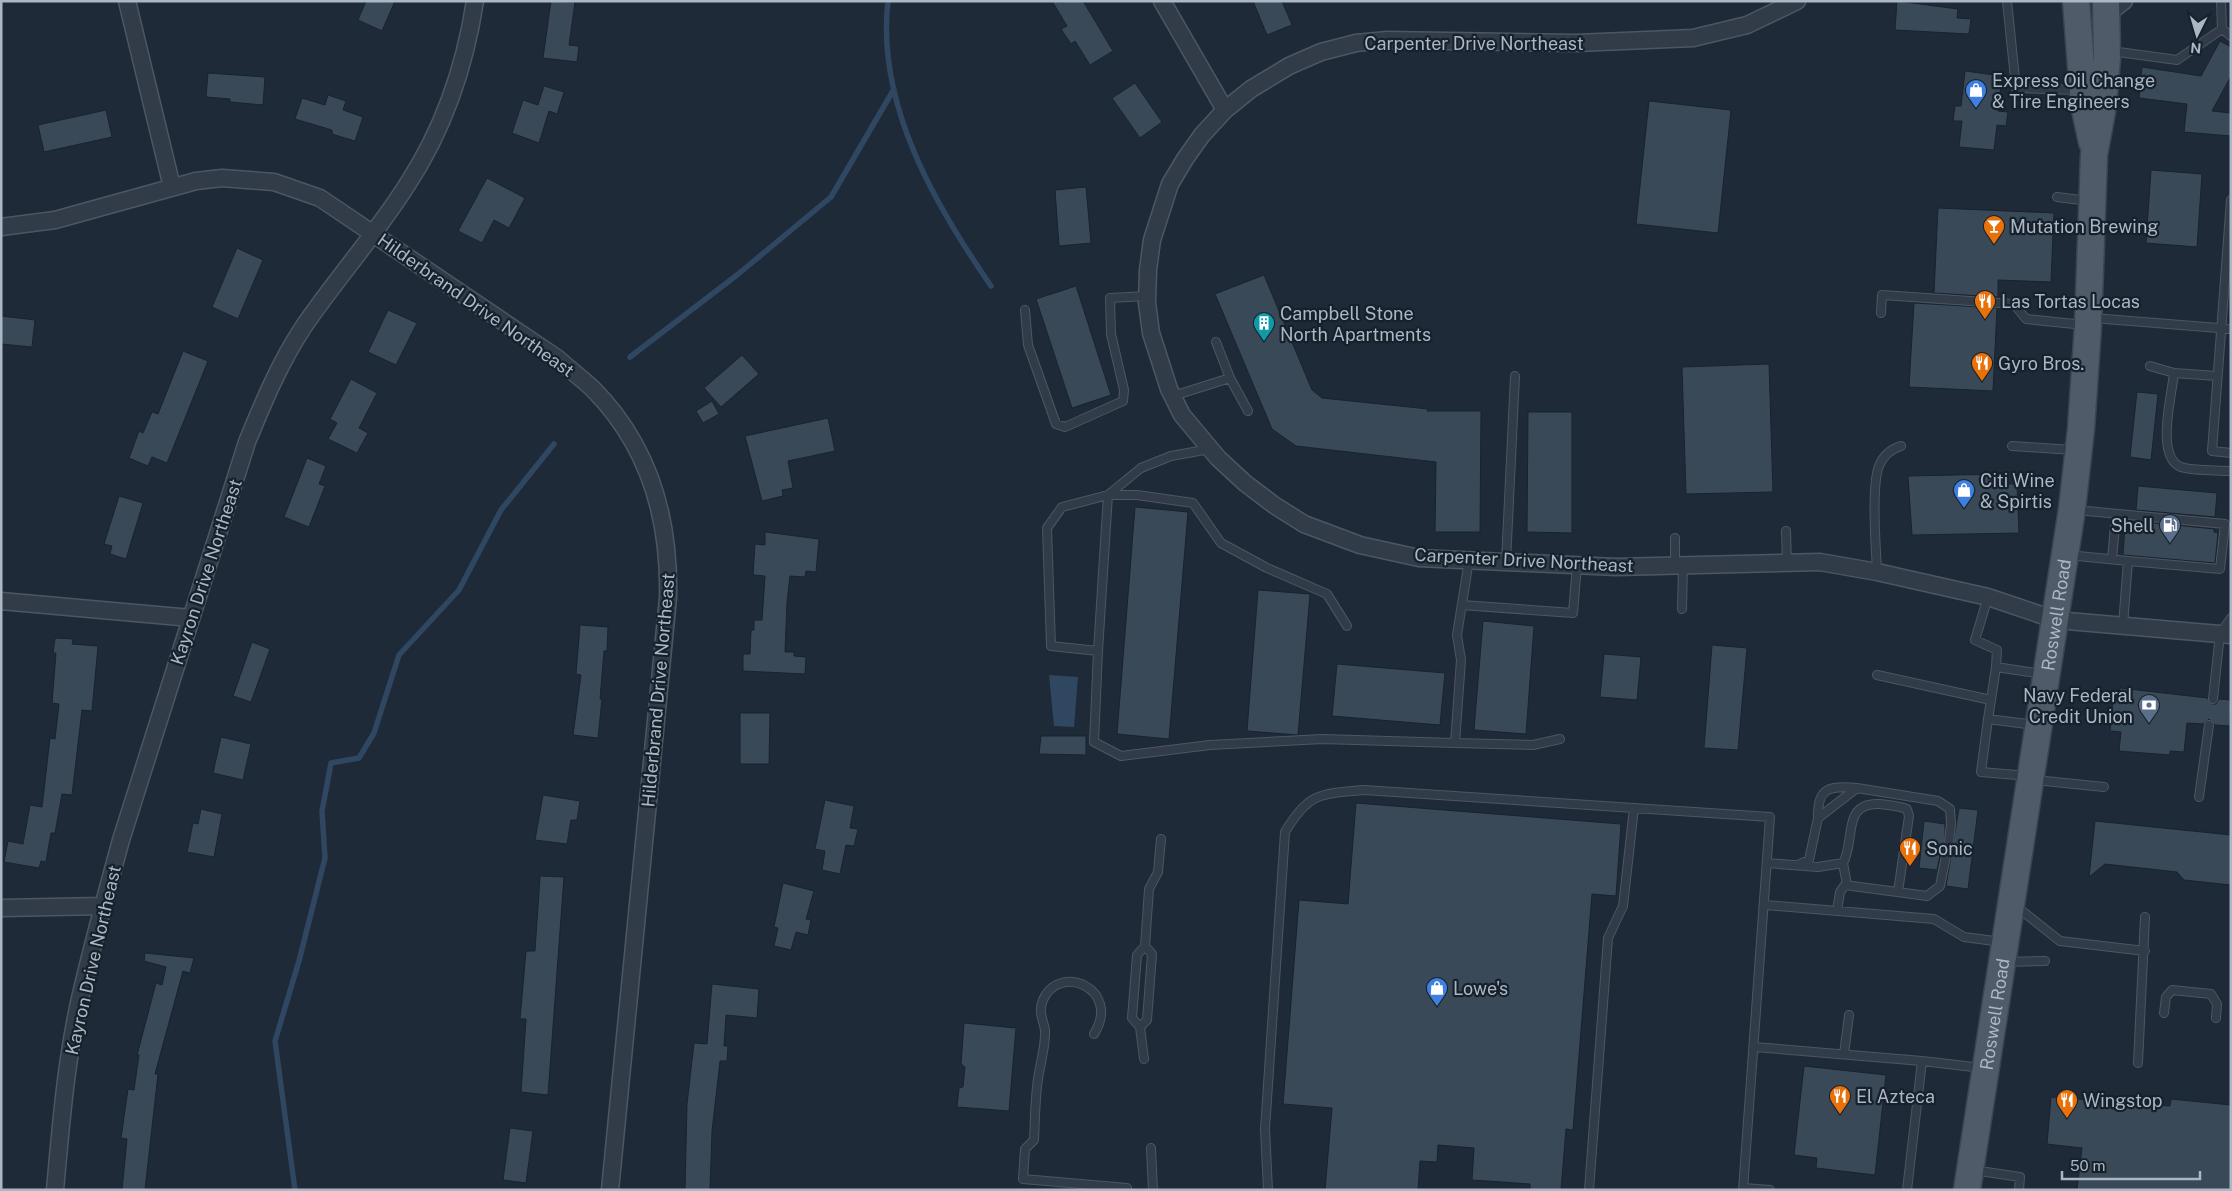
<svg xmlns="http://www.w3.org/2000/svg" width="2232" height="1191" font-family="'Public Sans',sans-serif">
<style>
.water{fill:#2f4761}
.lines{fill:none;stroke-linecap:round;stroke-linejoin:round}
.stream{stroke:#2f4761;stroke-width:5.5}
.building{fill:#394958;stroke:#19232e}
.service-casing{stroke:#4c5763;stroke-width:10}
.minor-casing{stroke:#4c5763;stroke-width:19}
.primary-casing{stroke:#3b4551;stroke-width:29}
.service{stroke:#313c48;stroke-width:8}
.minor{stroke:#313c48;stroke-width:16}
.primary{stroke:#4f5b69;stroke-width:26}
.labels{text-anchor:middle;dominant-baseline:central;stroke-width:4.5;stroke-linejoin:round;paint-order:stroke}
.street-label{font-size:18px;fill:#abb7c5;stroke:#17212c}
.poi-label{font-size:18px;fill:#abb7c5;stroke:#17212c;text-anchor:start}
</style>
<rect width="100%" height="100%" fill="#1e2a38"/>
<path class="water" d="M 1049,675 L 1078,677 L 1074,727 L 1054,726 Z"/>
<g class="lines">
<path class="stream" d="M 888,1 C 876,104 935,205 991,286
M 630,357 L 737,275 L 831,197 L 894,89
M 295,1190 L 275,1041 L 299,961 L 325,858 L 322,811 L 331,763 L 359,758 L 374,733 L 399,655 L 459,590 L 501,510 L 554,444"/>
</g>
<path class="building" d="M 366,1 L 395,1 L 382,31 L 358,20 Z
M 551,1 L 575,2 L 569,45 L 579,46 L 577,62 L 543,58 Z
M 1052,1 L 1083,1 L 1113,51 L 1090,65 L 1075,41 L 1071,44 L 1061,29 L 1067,26 Z
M 1253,1 L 1282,1 L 1292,25 L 1267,35 Z
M 1897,1 L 1958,9 L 1957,18 L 1971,19 L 1969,34 L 1895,30 Z
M 2220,41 L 2231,47 L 2231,76 L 2212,111 L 2231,113 L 2231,136 L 2184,132 L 2187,104 L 2139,98 L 2142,67 L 2201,76 Z
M 1965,71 L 2002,76 L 1998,111 L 2008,112 L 2006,126 L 1997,125 L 1994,150 L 1959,147 L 1962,121 L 1953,121 L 1955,106 L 1961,106 Z
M 208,73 L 265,77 L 263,105 L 230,102 L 230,99 L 206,97 Z
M 1135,83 L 1162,122 L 1140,138 L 1112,98 Z
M 544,86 L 564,92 L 557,114 L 549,111 L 539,143 L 512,133 L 523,100 L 538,105 Z
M 328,95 L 346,101 L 343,110 L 363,117 L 355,141 L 332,134 L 332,130 L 295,119 L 302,98 L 325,105 Z
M 1649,101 L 1731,110 L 1718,233 L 1636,224 Z
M 106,110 L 112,137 L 44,152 L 38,125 Z
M 2151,170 L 2202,174 L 2197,247 L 2146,243 Z
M 487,178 L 525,198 L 509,228 L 494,220 L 482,243 L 458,231 Z
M 1086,187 L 1091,243 L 1059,246 L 1055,190 Z
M 1938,208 L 2054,213 L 2051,282 L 1998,280 L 1998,297 L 1934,293 Z
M 237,248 L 263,260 L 238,319 L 212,307 Z
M 1264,275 L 1312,390 L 1322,398 L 1428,409 L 1427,411 L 1481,411 L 1480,532 L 1435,532 L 1436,462 L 1296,446 L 1272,429 L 1215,294 Z
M 1076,286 L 1111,395 L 1072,408 L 1036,299 Z
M 1914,303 L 1997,308 L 1993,391 L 1909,387 Z
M 388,310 L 417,323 L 396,365 L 368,352 Z
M 1,316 L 35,320 L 32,347 L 1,344 Z
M 183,351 L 208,361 L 167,463 L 152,457 L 148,466 L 129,458 L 139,431 L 143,433 L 152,412 L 158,414 Z
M 742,355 L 759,374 L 721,407 L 704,388 Z
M 1769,364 L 1773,492 L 1686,494 L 1682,367 Z
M 351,379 L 377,393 L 359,428 L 368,433 L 357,453 L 328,439 L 337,423 L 330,419 Z
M 2137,392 L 2158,394 L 2151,460 L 2130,457 Z
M 712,401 L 719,414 L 703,423 L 696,411 Z
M 1528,412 L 1572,412 L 1572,533 L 1527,532 Z
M 828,418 L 835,451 L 788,461 L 793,488 L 782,490 L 783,496 L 762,501 L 745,436 Z
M 307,458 L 326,466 L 319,484 L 325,486 L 309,527 L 284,517 Z
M 2004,474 L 2005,484 L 2017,484 L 2019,533 L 1912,535 L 1908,476 Z
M 2138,486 L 2217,493 L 2215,517 L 2136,510 Z
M 119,496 L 143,503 L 126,559 L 110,554 L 112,546 L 104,544 Z
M 1135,507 L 1188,512 L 1169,739 L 1117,734 Z
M 2135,521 L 2214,529 L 2214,532 L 2218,533 L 2215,563 L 2123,555 L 2125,524 L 2135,525 Z
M 765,532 L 819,539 L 816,572 L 806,571 L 805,577 L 790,576 L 787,603 L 785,652 L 794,652 L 794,656 L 806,657 L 805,674 L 743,671 L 743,654 L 750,654 L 751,630 L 754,630 L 754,620 L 762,620 L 765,576 L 753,575 L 755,544 L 765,545 Z
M 1258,590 L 1310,594 L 1298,735 L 1247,731 Z
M 1483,621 L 1534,626 L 1526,734 L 1474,730 Z
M 580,625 L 608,627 L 607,651 L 604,651 L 600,699 L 602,699 L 598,738 L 573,735 L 581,675 L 576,674 Z
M 55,638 L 73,639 L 72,644 L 98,646 L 92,711 L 82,710 L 72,795 L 62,794 L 55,833 L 51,833 L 46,862 L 41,861 L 39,868 L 4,862 L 8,841 L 23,844 L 30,805 L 42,807 L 50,738 L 55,739 L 59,704 L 52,703 L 56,653 L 53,653 Z
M 252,642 L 270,649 L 251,702 L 233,696 Z
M 1712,645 L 1747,648 L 1738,750 L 1704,748 Z
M 1604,654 L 1641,657 L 1637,700 L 1600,697 Z
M 1337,664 L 1445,673 L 1440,725 L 1332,716 Z
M 2120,688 L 2207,698 L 2212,704 L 2216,704 L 2219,699 L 2231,700 L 2230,726 L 2215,725 L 2209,719 L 2203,724 L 2187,723 L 2184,752 L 2170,751 L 2170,755 L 2119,751 L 2121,732 L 2110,731 L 2113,701 L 2118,701 Z
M 740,713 L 770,713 L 769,764 L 740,764 Z
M 1041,736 L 1086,736 L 1086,755 L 1039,754 Z
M 221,737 L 251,744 L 243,780 L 213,773 Z
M 543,795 L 580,801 L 577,820 L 571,820 L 567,844 L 535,840 Z
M 825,800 L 854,806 L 850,828 L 858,829 L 854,846 L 846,845 L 840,874 L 822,870 L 825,851 L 815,849 Z
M 1356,803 L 1621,824 L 1616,896 L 1592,894 L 1573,1130 L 1566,1129 L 1561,1190 L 1530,1190 L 1530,1184 L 1472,1180 L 1474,1148 L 1438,1145 L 1437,1162 L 1420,1161 L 1418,1190 L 1325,1190 L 1332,1108 L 1283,1104 L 1299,900 L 1348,904 Z
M 1959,808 L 1978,810 L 1968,889 L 1946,886 Z
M 201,809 L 222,814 L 214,857 L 187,852 L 193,823 L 198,824 Z
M 1924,821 L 1945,824 L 1945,846 L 1941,850 L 1937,870 L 1919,868 Z
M 2095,821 L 2231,835 L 2231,885 L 2184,880 L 2177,872 L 2105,864 L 2089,877 Z
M 540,876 L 564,877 L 548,1095 L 521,1092 L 526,1019 L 520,1019 L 526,951 L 535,951 Z
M 783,883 L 814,891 L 806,919 L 811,920 L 808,935 L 796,932 L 791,950 L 774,946 L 778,928 L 774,927 Z
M 145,953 L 194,958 L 190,973 L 183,971 L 155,1074 L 158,1074 L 145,1190 L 122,1190 L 127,1139 L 121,1138 L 128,1089 L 134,1090 L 139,1055 L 137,1055 L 156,983 L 162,985 L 166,967 L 144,961 Z
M 712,984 L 759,989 L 757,1018 L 726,1015 L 724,1046 L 728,1046 L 727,1061 L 720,1061 L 712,1131 L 710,1190 L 685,1190 L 687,1104 L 694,1043 L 707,1044 Z
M 964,1023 L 1016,1028 L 1009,1111 L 957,1107 L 959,1088 L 963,1087 L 965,1067 L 961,1064 Z
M 1804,1066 L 1886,1075 L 1875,1175 L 1816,1168 L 1817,1158 L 1794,1155 Z
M 2051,1097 L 2170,1106 L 2171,1099 L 2231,1105 L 2231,1190 L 2077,1190 L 2082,1148 L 2047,1144 Z
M 510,1128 L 533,1131 L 526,1183 L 503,1180 Z"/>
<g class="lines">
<g class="service-casing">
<path id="service" d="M 2007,1 L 2016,88 L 2079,90
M 2221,1 L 2222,29
M 2111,51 L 2177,60 L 2222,29 L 2231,36
M 2057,197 L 2089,201
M 2231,200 L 2212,451 L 2231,453
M 1025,310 L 1028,345 L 1056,424 L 1065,427 L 1123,401 L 1124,390 L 1111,334 L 1110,298 L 1147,296
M 1881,313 L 1882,295 L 2014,304 L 2026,319 L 2084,325
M 2093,318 L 2231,329
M 1216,342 L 1230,378 L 1248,411
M 2150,366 L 2174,373 L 2217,376
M 2174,373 C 2172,395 2155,457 2181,467 C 2193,471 2217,470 2231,471
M 1173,396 L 1230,378
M 2012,446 L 2074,450
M 2076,510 L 2225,524 L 2220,569 L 2128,561
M 1786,531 L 1787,563
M 1675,538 L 1675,565
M 2068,555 L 2128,561 L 2123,625
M 2112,559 L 2116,515
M 1506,562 L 1515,376
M 1877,572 C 1876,548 1871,486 1879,466 C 1883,456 1891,449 1901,446
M 1988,597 L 1975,640 L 1997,650 L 1996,667
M 1462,605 L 1573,613 L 1577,565
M 1682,609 L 1683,565
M 1347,626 L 1327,594 L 1267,568 L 1221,543 L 1193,503 L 1137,495 L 1108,495 L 1062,507 L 1047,528 L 1051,646 L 1098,651 L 1094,742 L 1121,756 L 1210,745 L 1322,739 L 1455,743 L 1461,660 L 1457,635 L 1469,560
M 1098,651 L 1108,495 L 1141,468 L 1171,456 L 1210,449
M 1877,675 L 1991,700 L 1988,719
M 2213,699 L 2220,634 L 2231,618
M 1991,700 L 1996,667 L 2042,674
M 1455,743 L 1533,745 L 1560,739
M 2028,776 L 1981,772 L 1988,719 L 2035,725
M 2035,780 L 2104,787
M 2199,797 L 2209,725
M 1818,818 C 1817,788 1829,785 1857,788
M 1767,863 L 1818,867 L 1843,863 C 1856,840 1841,802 1880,804 C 1890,805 1898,806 1907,809 L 1909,816 L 1898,892
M 1843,863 L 1847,885
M 1797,865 L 1809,860 L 1818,818 L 1857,788 L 1938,801 L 1950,809 L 1951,824 L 1949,842
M 1765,905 L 1934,919 L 1964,937 L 2002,942
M 2017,907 L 2060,941 L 2145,951
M 1837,911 L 1840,892 L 1845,885 L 1927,896 L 1940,886 L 1947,851
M 2007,962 L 2045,961
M 2164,1013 L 2166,997 L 2172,990 L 2211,994 L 2217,1004 L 2216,1018
M 1140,1027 L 1147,1020 L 1152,954 L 1145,946
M 1094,1034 C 1122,989 1059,962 1043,1000 C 1038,1012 1043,1019 1045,1030 C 1046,1045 1040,1064 1038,1079 C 1035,1099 1035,1120 1034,1140 L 1025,1149 L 1023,1179 L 1127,1188
M 1755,1047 L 1922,1061
M 1844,1054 L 1849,1015
M 1144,1059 L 1140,1027 L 1132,1018 L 1137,955 L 1145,946 L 1149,889 L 1158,872 L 1161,839
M 2138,1063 L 2145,917
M 1151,1148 L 1153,1190
M 1973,1170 L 2020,1177 L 2019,1190
M 1744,1188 L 1770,1190
M 1268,1190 L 1265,1129 L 1285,832 C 1309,792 1320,794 1364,790 L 1770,817 L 1743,1190
M 1589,1190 L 1608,938 L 1623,906 L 1634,808
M 1907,1190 L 1922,1061 L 1982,1068"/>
</g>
<g class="minor-casing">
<path id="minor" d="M 127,1 L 172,187
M 1162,1 L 1225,110
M 1797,1 L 1747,25 L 1693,38 L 1577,43 L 1387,40 L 1356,43 L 1321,52 L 1289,66 L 1251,89 L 1225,110 L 1202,135 L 1185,159 L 1170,184 L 1152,240 L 1148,270 L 1147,303 L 1151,333 L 1169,389 L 1182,415 L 1218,458 L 1245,483 L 1274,505 L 1304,524 L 1360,545 L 1419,558 L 1616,567 L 1820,562 L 1877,572 L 1988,597 L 2056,620 L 2231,635
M 2106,15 L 2124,1
M 1,227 L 55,220 L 196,181 L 222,178 L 274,182 L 320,198 L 557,358 C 568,368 581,378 592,388 C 649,445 670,519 668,598 L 610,1190
M 1,601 L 191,618
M 1,908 L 103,906
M 55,1190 C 61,1124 66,1059 81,994 C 93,943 107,891 121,840 L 247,442 C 263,403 280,362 304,326 C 337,278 376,234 407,185 C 443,130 465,66 475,1"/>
</g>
<g class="primary-casing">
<g id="primary">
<path d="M 2076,1 L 2084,105 L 2092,142"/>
<path id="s1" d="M 1967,1190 L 2072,509 L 2081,429 L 2088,326 L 2094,155 L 2103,106 L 2107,58 L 2106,1"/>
</g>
</g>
<use href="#service" class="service"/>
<use href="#minor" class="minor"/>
<use href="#primary" class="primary"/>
</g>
<defs>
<g id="shop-pin" transform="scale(1.125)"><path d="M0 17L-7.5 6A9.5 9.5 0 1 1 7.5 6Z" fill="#3f7fe0" stroke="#17212c"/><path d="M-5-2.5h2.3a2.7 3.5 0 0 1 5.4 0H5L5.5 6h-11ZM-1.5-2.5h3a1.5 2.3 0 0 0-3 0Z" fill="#fff"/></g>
<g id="bar-pin" transform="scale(1.125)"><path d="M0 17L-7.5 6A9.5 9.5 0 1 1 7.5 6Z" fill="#e8710a" stroke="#17212c"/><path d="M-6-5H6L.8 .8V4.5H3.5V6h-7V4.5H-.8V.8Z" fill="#fff"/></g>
<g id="restaurant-pin" transform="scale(1.125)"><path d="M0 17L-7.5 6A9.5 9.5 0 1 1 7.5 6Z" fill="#e8710a" stroke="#17212c"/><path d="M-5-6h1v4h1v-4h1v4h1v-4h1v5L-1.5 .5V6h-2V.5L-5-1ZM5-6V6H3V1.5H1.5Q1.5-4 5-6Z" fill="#fff"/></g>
<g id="building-pin" transform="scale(1.125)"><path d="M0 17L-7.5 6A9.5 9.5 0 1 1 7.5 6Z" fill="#0f9aa8" stroke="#17212c"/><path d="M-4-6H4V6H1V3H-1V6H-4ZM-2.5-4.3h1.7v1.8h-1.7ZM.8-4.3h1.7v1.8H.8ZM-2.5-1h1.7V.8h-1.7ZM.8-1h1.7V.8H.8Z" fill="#fff"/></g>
<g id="fuel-pin" transform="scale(1.125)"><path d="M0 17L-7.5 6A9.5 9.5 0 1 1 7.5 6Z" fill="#5c6f8a" stroke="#17212c"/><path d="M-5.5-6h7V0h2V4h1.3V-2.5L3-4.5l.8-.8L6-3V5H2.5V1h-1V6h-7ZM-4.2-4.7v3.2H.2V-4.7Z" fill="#fff"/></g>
<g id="bank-pin" transform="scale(1.125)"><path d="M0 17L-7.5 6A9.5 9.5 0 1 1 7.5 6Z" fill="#5c6f8a" stroke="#17212c"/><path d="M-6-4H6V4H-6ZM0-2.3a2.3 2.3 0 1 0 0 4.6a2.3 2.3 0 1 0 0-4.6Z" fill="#fff"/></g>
</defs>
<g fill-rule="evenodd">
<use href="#shop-pin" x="1976" y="90"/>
<use href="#bar-pin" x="1994" y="226"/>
<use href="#restaurant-pin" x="1985" y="301"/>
<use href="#building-pin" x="1264" y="323"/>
<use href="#restaurant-pin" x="1982" y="363"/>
<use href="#shop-pin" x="1964" y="490"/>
<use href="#fuel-pin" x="2170" y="525"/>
<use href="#bank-pin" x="2149" y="705"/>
<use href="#restaurant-pin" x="1910" y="848"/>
<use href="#shop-pin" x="1437" y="988"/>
<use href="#restaurant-pin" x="1840" y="1096"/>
<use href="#restaurant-pin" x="2067" y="1100"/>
</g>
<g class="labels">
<g class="street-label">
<text x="1474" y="43">Carpenter Drive Northeast</text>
<text transform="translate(476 305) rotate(35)">Hilderbrand Drive Northeast</text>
<text transform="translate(1524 560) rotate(3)">Carpenter Drive Northeast</text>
<text transform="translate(206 572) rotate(-72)">Kayron Drive Northeast</text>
<text stroke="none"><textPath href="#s1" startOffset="582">Roswell Road</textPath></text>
<text transform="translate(658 690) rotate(-85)">Hilderbrand Drive Northeast</text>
<text transform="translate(93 960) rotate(-77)">Kayron Drive Northeast</text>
<text stroke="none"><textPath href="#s1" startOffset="178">Roswell Road</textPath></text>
</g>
<g class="poi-label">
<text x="1992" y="80">Express Oil Change<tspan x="1992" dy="21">&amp; Tire Engineers</tspan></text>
<text x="2010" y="226">Mutation Brewing</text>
<text x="2001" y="301">Las Tortas Locas</text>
<text x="1280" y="313">Campbell Stone<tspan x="1280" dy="21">North Apartments</tspan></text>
<text x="1998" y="363">Gyro Bros.</text>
<text x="1980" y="480">Citi Wine<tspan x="1980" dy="21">&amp; Spirtis</tspan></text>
<text x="2154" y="525" text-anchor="end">Shell</text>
<text x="2133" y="695" text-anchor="end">Navy Federal<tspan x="2133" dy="21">Credit Union</tspan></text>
<text x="1926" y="848">Sonic</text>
<text x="1453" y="988">Lowe's</text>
<text x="1856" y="1096">El Azteca</text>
<text x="2083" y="1100">Wingstop</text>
</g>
</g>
<rect width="2232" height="1191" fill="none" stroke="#abb7c5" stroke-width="5"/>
<g transform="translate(2197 35) rotate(185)" stroke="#17212c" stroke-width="4" paint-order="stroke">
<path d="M0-4L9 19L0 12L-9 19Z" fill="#abb7c5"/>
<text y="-8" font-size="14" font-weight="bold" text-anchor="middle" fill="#abb7c5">N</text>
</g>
<path d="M2062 1171v8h138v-8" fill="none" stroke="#abb7c5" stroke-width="2.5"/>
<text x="2070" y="1171" font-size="15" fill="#abb7c5" stroke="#17212c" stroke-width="4" paint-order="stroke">50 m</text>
</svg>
